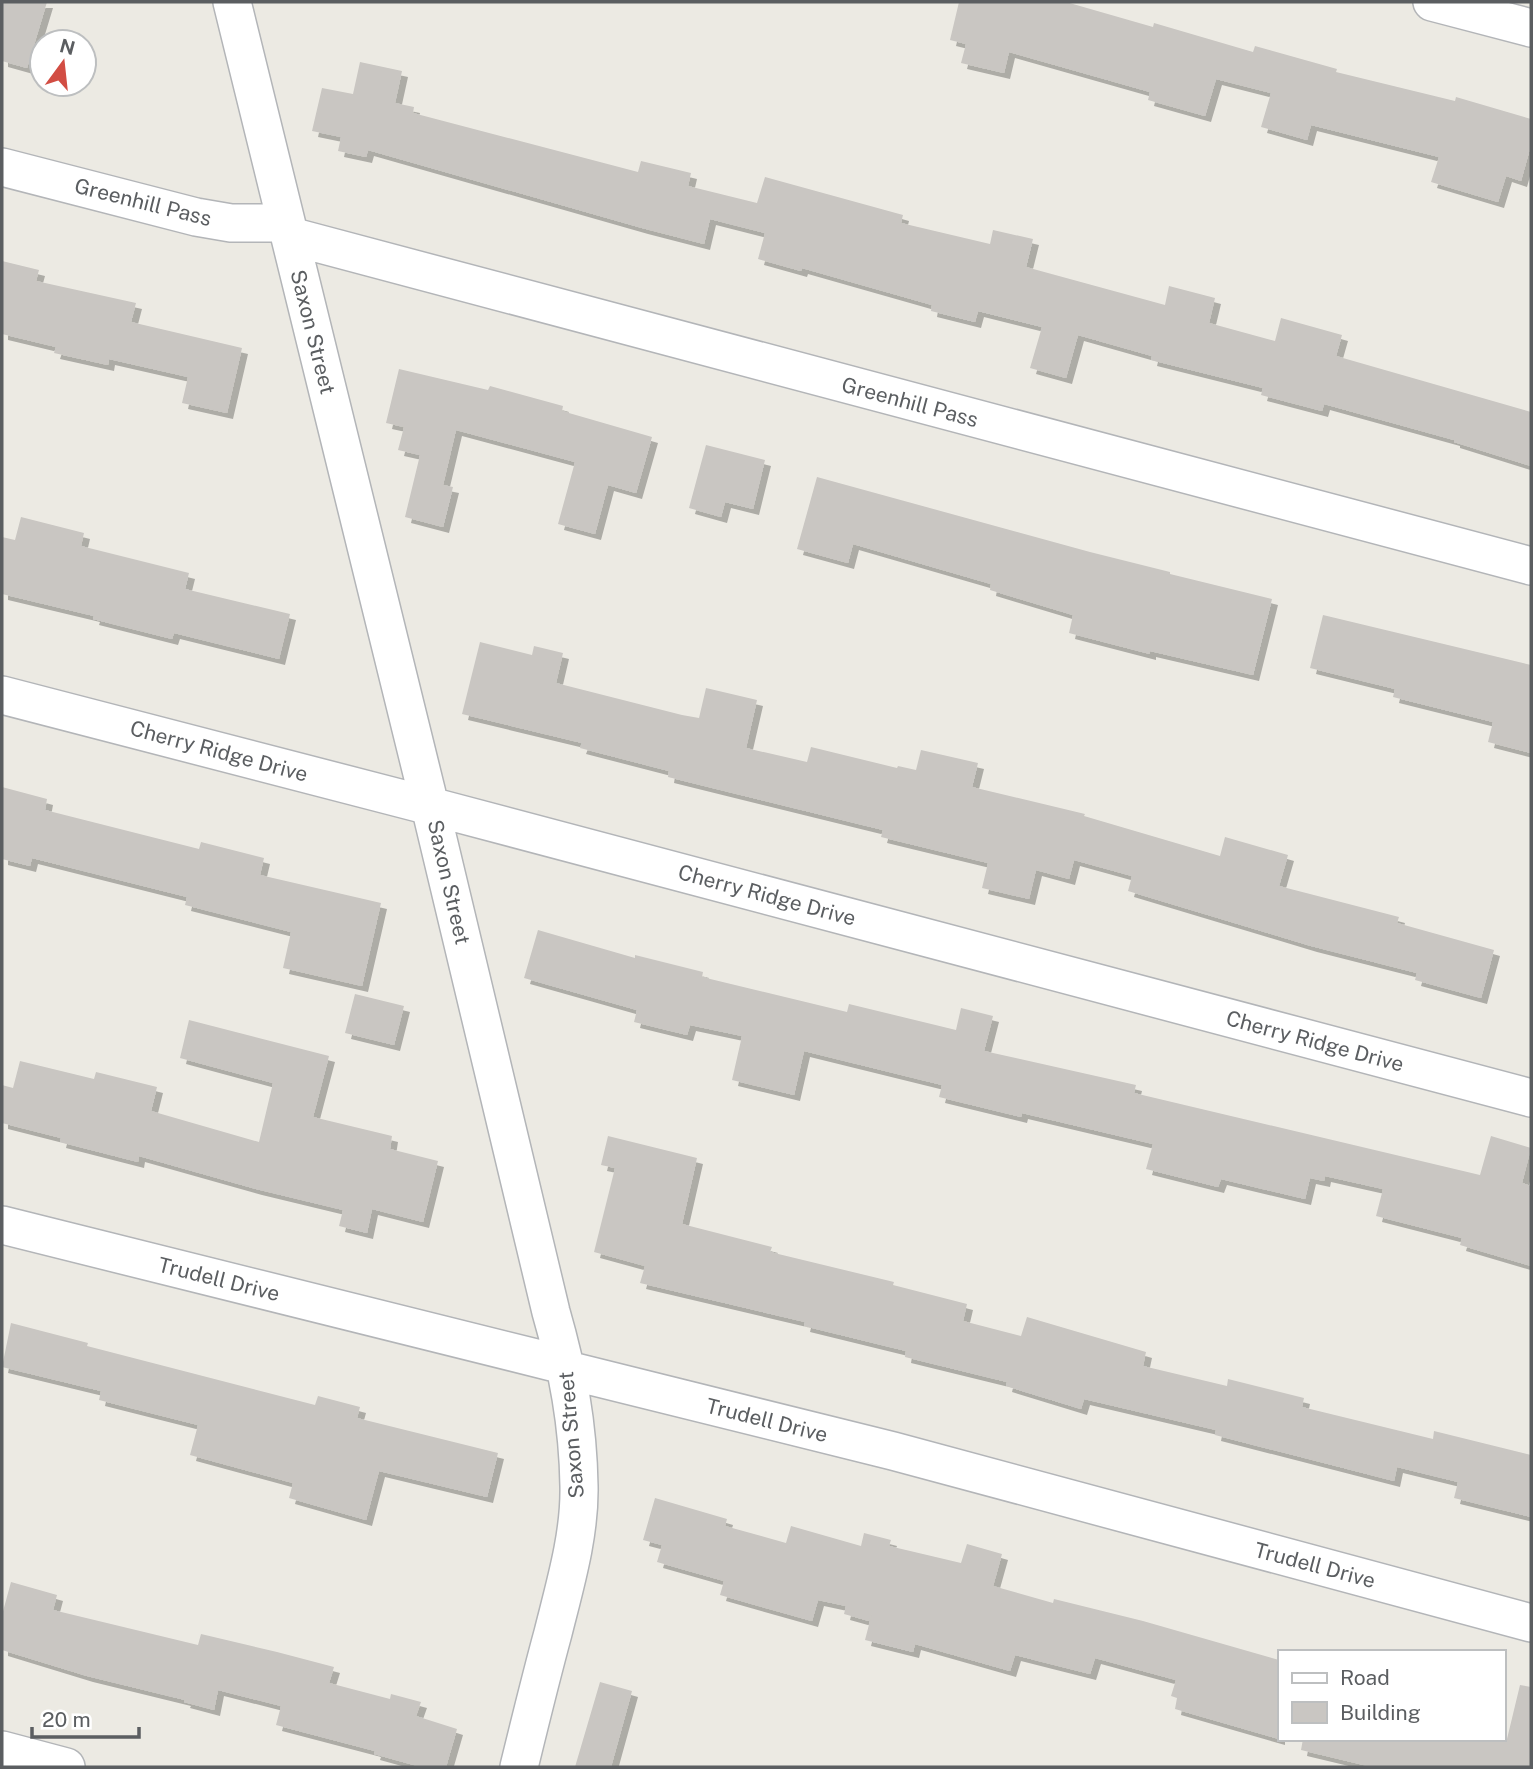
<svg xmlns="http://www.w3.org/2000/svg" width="1533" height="1769" font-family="'Public Sans',sans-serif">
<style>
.building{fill:#c9c6c2;filter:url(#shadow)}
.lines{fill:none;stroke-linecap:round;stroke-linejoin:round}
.minor-casing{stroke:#b3b5b8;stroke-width:40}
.minor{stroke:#fff;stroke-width:37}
.labels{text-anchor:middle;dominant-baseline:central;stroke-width:5;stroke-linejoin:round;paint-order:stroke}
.street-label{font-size:21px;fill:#5b5e61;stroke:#fff}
</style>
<defs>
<filter id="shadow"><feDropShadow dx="6" dy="6" stdDeviation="0" flood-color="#0004"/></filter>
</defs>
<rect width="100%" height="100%" fill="#eceae3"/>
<path class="building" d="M 2,2 L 47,2 L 27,68 L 2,61 Z
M 959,2 L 1066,2 L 1153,27 L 1154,23 L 1253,52 L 1255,46 L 1337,69 L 1336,72 L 1455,101 L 1456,97 L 1531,119 L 1531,145 L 1521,181 L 1506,176 L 1498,202 L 1431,182 L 1439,157 L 1311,125 L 1307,140 L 1261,127 L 1271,93 L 1216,79 L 1205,116 L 1148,100 L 1150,92 L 1009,52 L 1004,73 L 961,63 L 966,44 L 950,40 Z
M 360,62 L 402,71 L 395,103 L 414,107 L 413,113 L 638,172 L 641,161 L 691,173 L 688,186 L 757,203 L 765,177 L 903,215 L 901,223 L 990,244 L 993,230 L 1033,239 L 1026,267 L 1165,305 L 1169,286 L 1215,298 L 1209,323 L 1275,341 L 1281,318 L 1342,335 L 1336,356 L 1531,412 L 1531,466 L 1454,442 L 1454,440 L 1324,404 L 1322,411 L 1261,395 L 1263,388 L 1151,360 L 1152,356 L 1078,335 L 1066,378 L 1030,368 L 1042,327 L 978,311 L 975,322 L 931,311 L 932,305 L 802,268 L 801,271 L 758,259 L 765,233 L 710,219 L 704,244 L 642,228 L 368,150 L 366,157 L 338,151 L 341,137 L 312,131 L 322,88 L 353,94 Z
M 2,261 L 39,270 L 36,281 L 136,303 L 131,322 L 242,348 L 227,413 L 182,403 L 188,377 L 109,359 L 108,365 L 54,353 L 56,347 L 2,334 Z
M 399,369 L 488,390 L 490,386 L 563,406 L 562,411 L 652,437 L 636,493 L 608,485 L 595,534 L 558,524 L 575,462 L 456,430 L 443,485 L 453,487 L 443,527 L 405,517 L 420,455 L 398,450 L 404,427 L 386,423 Z
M 706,445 L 765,460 L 753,509 L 725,502 L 721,517 L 689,508 Z
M 817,477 L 1090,552 L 1170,572 L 1170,574 L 1272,599 L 1253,675 L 1150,651 L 1150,654 L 1069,633 L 1073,615 L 990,590 L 991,584 L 853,544 L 848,563 L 797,549 Z
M 21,517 L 84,533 L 81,546 L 189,573 L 185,589 L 290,614 L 279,659 L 174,633 L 172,639 L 93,619 L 94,616 L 2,594 L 2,537 L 15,540 Z
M 1323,615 L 1531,665 L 1531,753 L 1488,742 L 1493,722 L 1393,697 L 1395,689 L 1310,668 Z
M 480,642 L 532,655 L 534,646 L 563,653 L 556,683 L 682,715 L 699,718 L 706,688 L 757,700 L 746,748 L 807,762 L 811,747 L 897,768 L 898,766 L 916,770 L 921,750 L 978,763 L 972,787 L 1085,814 L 1084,816 L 1220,856 L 1225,837 L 1288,855 L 1279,886 L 1399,917 L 1397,923 L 1494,950 L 1481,998 L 1415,980 L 1417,973 L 1311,946 L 1128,891 L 1132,876 L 1074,860 L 1069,879 L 1036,870 L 1029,899 L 982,888 L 988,863 L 881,837 L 883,830 L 668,777 L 669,771 L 580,748 L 582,743 L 462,714 Z
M 2,787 L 47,799 L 45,810 L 199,849 L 201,842 L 264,858 L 260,875 L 381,903 L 362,986 L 283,968 L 291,932 L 185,905 L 187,897 L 32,858 L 30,866 L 2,859 Z
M 538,930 L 635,958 L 635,955 L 703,972 L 702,977 L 847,1012 L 849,1004 L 956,1030 L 961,1008 L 993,1016 L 984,1051 L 1136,1085 L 1134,1093 L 1480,1175 L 1491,1136 L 1531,1148 L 1522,1183 L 1531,1186 L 1531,1266 L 1460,1245 L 1462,1238 L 1376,1216 L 1383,1189 L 1325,1176 L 1324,1181 L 1310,1178 L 1305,1199 L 1221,1179 L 1218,1187 L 1146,1169 L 1153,1144 L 1022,1113 L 1021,1117 L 939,1097 L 942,1085 L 804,1051 L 794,1095 L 732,1080 L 742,1036 L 690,1025 L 687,1035 L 634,1022 L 637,1010 L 524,978 Z
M 355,994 L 404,1006 L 394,1045 L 345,1033 Z
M 189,1020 L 329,1056 L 313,1117 L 392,1136 L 390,1149 L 438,1161 L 423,1222 L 372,1209 L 367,1233 L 339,1226 L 343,1210 L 256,1189 L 139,1156 L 138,1162 L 60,1142 L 61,1138 L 2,1123 L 2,1085 L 13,1088 L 20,1061 L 94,1079 L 96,1072 L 157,1087 L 151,1111 L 259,1142 L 273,1083 L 180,1058 Z
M 608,1136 L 697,1158 L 682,1224 L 772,1247 L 770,1252 L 894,1282 L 893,1285 L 967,1304 L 963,1321 L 1021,1336 L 1027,1317 L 1146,1352 L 1143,1366 L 1227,1386 L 1228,1379 L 1304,1398 L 1302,1407 L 1433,1439 L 1434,1431 L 1531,1455 L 1531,1517 L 1454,1498 L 1458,1482 L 1397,1467 L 1394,1481 L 1215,1435 L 1216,1430 L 1084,1399 L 1081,1409 L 1006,1386 L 1007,1382 L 905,1357 L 906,1351 L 804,1326 L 805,1322 L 640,1283 L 645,1266 L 594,1252 L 615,1168 L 601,1165 Z
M 11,1323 L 88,1343 L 87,1346 L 315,1405 L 318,1396 L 360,1407 L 357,1418 L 498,1453 L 487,1497 L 379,1471 L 366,1520 L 289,1498 L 293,1483 L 190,1455 L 198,1425 L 99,1400 L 101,1391 L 2,1367 Z
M 655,1498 L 727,1519 L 725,1526 L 786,1543 L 791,1526 L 861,1546 L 864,1533 L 891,1540 L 889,1546 L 961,1563 L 967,1544 L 1002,1554 L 993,1586 L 1053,1603 L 1054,1599 L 1143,1621 L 1279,1660 L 1279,1739 L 1175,1709 L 1177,1698 L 1171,1696 L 1176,1680 L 1095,1658 L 1090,1674 L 1015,1655 L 1010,1671 L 915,1644 L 913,1652 L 865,1640 L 872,1613 L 869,1621 L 844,1614 L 846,1606 L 818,1600 L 812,1621 L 720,1595 L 724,1581 L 657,1562 L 662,1545 L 643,1540 Z
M 11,1582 L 57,1595 L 53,1610 L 198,1645 L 201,1634 L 277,1652 L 334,1667 L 329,1683 L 390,1699 L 391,1694 L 421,1702 L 416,1716 L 457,1729 L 446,1767 L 421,1767 L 374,1754 L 375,1751 L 276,1725 L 281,1706 L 218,1690 L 214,1710 L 184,1702 L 185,1700 L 87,1676 L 2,1650 L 2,1615 Z
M 600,1682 L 632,1691 L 611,1767 L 575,1767 Z
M 1520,1685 L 1531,1687 L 1531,1767 L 1372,1767 L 1301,1750 L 1303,1739 L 1507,1739 Z"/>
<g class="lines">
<g class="minor-casing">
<path id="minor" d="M 232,2 L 430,806 L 551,1312 C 568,1371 578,1424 579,1486 C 580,1535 565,1585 553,1633 C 541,1677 530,1722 519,1767
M 1432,2 L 1531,28
M 2,167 L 196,217 L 231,223 L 286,223
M 290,236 L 1531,566
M 2,695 L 430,806 L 1531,1098
M 2,1225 L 556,1363 L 567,1370 L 893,1451 L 1531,1623
M 2,1750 L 66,1767"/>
</g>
<use href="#minor" class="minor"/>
</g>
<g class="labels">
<g class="street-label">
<text transform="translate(143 202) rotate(14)">Greenhill Pass</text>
<text transform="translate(313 332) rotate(76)">Saxon Street</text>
<text transform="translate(910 402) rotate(15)">Greenhill Pass</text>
<text transform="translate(219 751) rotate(15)">Cherry Ridge Drive</text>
<text transform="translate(449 882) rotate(77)">Saxon Street</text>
<text transform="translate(767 895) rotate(15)">Cherry Ridge Drive</text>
<text transform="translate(1315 1041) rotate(15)">Cherry Ridge Drive</text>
<text transform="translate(219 1279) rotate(14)">Trudell Drive</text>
<text transform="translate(767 1420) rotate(14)">Trudell Drive</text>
<text transform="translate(571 1435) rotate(-95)">Saxon Street</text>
<text transform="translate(1315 1565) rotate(15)">Trudell Drive</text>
</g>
</g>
<rect width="1533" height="1769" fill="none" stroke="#5b5e61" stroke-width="7"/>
<rect x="1278" y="1650" width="228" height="91" fill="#ffffff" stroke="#bdbfc0" stroke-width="2"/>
<rect x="1292" y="1673" width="35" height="10" fill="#ffffff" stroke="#bdbfc0" stroke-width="2"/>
<text x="1340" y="1685" font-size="21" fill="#5b5e61">Road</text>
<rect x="1292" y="1702" width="35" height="21" fill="#c9c6c2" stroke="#bdbfc0" stroke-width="2"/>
<text x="1340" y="1720" font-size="21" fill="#5b5e61">Building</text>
<g transform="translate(63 63) rotate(15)"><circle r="33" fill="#ffffff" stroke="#bdbfc0" stroke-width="2"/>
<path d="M0-5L12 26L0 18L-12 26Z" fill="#d24d43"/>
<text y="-10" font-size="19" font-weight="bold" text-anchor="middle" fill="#5b5e61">N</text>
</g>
<path d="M32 1727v10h107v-10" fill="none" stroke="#5b5e61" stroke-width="3.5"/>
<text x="42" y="1727" font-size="21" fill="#5b5e61" stroke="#ffffff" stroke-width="5" paint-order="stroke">20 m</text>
</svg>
